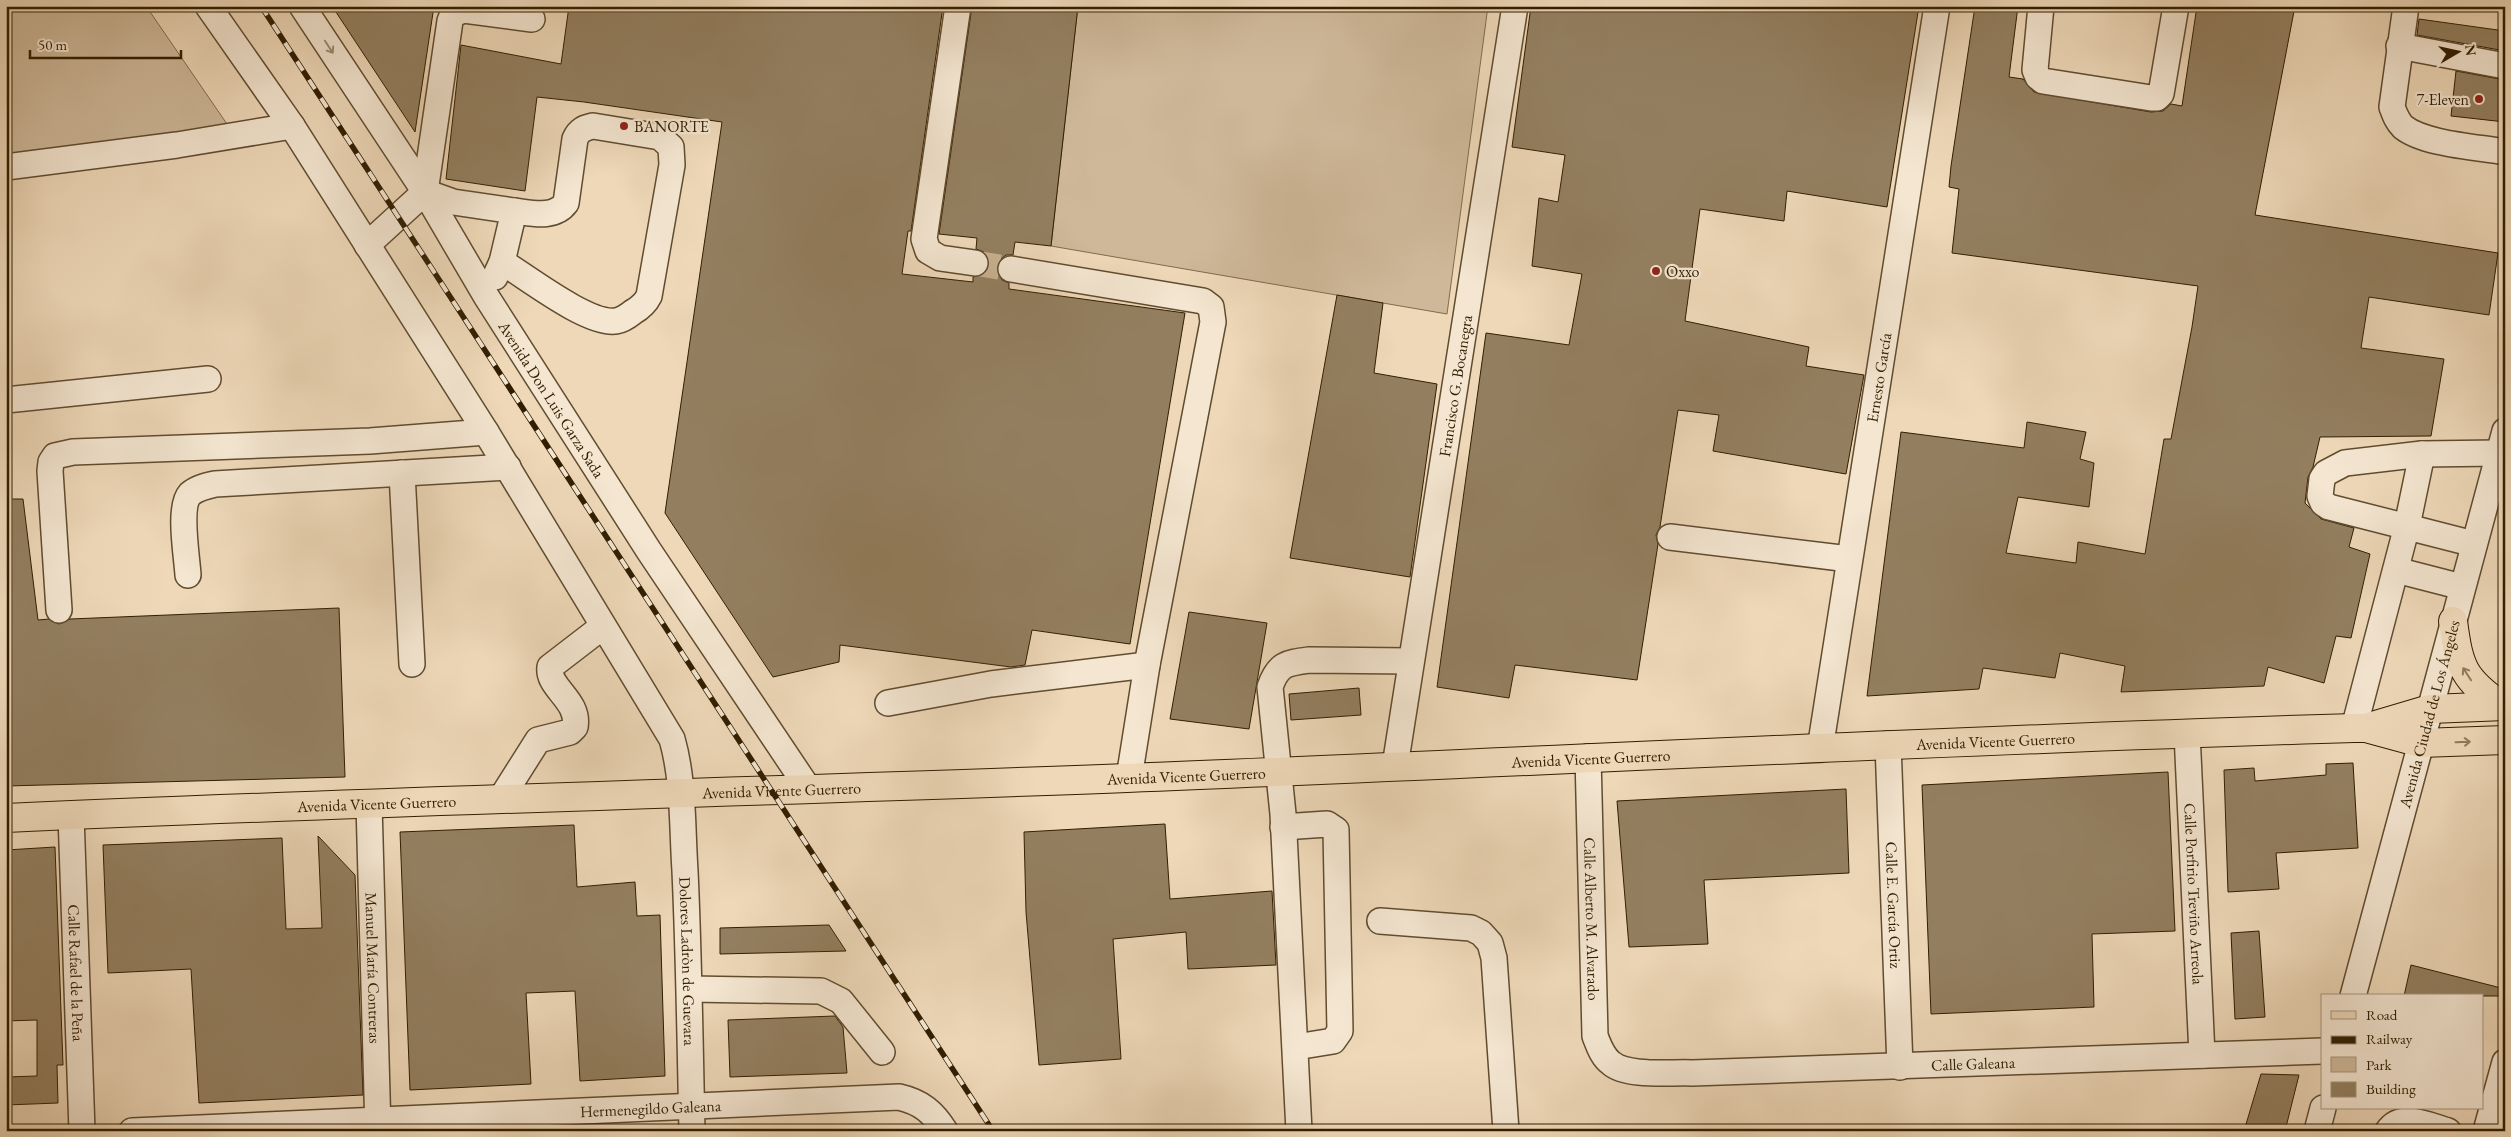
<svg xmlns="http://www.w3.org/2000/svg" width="2511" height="1137" font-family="'EB Garamond',serif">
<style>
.green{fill:#ceb899;stroke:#806b4d}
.building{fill:#937f60;stroke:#311e01}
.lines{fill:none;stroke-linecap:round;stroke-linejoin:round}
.minor-tunnel{stroke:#c8b393;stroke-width:25;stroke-dasharray:25 12;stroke-linecap:butt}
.minor-casing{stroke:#604c2f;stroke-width:28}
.major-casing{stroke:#311e01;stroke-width:30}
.minor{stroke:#f4e6d1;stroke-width:25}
.major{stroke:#eed8b8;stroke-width:28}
.rail-casing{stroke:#311e01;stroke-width:5.5}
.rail{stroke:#f4e6d1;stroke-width:4;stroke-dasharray:11;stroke-linecap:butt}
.oneway{stroke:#9c8c73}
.oneway2{stroke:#907b5c}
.poi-dot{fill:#8f2418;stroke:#f4e6d1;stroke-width:2}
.labels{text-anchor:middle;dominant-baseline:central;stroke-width:4.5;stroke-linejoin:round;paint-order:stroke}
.poi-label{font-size:16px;fill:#311e01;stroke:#f4e6d1;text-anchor:start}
.street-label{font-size:16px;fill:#311e01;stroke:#f4e6d1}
</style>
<rect width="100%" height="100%" fill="#eed8b8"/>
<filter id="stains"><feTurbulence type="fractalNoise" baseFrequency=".004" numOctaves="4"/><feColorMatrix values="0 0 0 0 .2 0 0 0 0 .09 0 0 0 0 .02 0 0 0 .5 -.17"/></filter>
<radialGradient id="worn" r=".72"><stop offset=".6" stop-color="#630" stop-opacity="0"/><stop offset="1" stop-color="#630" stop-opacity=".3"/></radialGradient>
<path class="green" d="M 6,6 L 146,6 L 240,143 L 6,177 Z
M 1078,6 L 1488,6 L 1447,314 L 1051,246 Z"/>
<path class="building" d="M 332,6 L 434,6 L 415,132 Z
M 569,6 L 943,6 L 911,231 L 908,231 L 902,274 L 973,282 L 973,277 L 986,272 L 989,265 L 984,252 L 976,249 L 977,238 L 939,234 L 972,6 L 1078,6 L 1051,246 L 1015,242 L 1013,255 L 1006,255 L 1000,260 L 997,267 L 1002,280 L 1009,283 L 1009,289 L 1185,313 L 1130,644 L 1032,630 L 1025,665 L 1011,667 L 840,645 L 839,662 L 773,677 L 665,513 L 722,122 L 584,102 L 537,97 L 525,191 L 446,179 L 461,45 L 561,64 Z
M 1531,6 L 1919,6 L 1887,207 L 1787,191 L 1784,221 L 1700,209 L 1685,321 L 1809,347 L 1806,366 L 1864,375 L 1846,474 L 1713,451 L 1719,415 L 1678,410 L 1660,527 L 1656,535 L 1658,544 L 1637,680 L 1515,665 L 1509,698 L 1437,687 L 1486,333 L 1569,345 L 1582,274 L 1532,266 L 1539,198 L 1558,202 L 1565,155 L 1512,147 Z
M 1975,6 L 2018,6 L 2009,77 L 2023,79 L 2034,92 L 2151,112 L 2163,111 L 2171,104 L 2182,106 L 2197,6 L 2295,6 L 2255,215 L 2498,253 L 2489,315 L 2369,297 L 2361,348 L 2444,359 L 2431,436 L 2320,437 L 2313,467 L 2308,477 L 2305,503 L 2321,519 L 2354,528 L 2349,547 L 2370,554 L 2351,638 L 2336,636 L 2324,683 L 2268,667 L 2264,686 L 2121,692 L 2125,666 L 2060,653 L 2055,678 L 1983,668 L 1979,689 L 1867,696 L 1901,432 L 2024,448 L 2027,422 L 2086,432 L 2080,459 L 2094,463 L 2089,507 L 2018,497 L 2006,553 L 2076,563 L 2078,542 L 2145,554 L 2164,439 L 2171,439 L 2192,327 L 2198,286 L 1952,253 L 1959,189 L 1949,187 L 1951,166 Z
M 2419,19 L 2505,31 L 2505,51 L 2417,35 Z
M 2456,71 L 2505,80 L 2505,122 L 2451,116 Z
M 1337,295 L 1383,303 L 1374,373 L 1437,384 L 1410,577 L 1290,558 Z
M 6,499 L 23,499 L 38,620 L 49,619 L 59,624 L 70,619 L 339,608 L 345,777 L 6,786 Z
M 1189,612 L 1267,623 L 1249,729 L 1170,719 Z
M 1359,688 L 1361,715 L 1291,720 L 1289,694 Z
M 2353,763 L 2358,848 L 2276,853 L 2279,889 L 2228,892 L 2224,770 L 2254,768 L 2255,781 L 2326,775 L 2326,764 Z
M 2168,772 L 2175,931 L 2092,934 L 2094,1007 L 1931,1014 L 1922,785 Z
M 1846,789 L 1849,873 L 1704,880 L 1708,944 L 1629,947 L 1617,801 Z
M 1165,824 L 1170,899 L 1272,891 L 1276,965 L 1188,969 L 1186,932 L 1113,939 L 1121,1059 L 1039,1065 L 1026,912 L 1024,832 Z
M 574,825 L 577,887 L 635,882 L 637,916 L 660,915 L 665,1076 L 580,1081 L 575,991 L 526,993 L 531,1084 L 410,1090 L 400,832 Z
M 318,836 L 355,875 L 363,1095 L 199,1103 L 191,969 L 108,973 L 103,845 L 282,838 L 286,929 L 322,928 Z
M 55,847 L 63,1065 L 57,1065 L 58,1103 L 6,1105 L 6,1077 L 37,1076 L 37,1020 L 6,1021 L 6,850 Z
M 829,925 L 846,951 L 720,954 L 720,928 Z
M 2259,931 L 2265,1017 L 2235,1019 L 2231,933 Z
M 2411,965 L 2505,989 L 2505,996 L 2404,996 Z
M 835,1016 L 843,1027 L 847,1073 L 730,1077 L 728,1020 Z
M 2261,1074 L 2299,1075 L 2285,1131 L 2244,1131 Z"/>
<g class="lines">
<path class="minor-tunnel" d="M 975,263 L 1011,269"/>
<g class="minor-casing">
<g id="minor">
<path id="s1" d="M 208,6 L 292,126 L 486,432 L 672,739 C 684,781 682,827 685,871 C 689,958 690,1044 692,1131"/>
<path id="s2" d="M 302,6 L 425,192 L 486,296 L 649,551 L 808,788"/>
<path d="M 958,6 L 924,239 L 928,251 L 940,258 L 975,263"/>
<path d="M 2041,6 L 2035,70 L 2038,77 L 2043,81 L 2151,98 L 2157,98 L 2161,94 L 2176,6"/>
<path d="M 2406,6 L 2392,107 C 2395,115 2397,121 2403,127 C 2424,144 2477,147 2505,152"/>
<path d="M 2399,46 L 2505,66"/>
<path d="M 6,167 L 177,145 L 292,126"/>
<path d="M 425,192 L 453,202 L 514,211 L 502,262 L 495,277"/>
<path d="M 367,245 L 425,192 L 450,21 L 453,14 L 464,10 L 532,19"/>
<path d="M 502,262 C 527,277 588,325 616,321 C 622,320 628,316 633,312 C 640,308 645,304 649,296 L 672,165 L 671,147 L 660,137 L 593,126 C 584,128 579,130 575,139 L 566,203 C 554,219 532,213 514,211"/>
<path d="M 1011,269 L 1203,301 L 1211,307 L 1213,322 L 1147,665 L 1129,778"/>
<path d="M 6,400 L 208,379"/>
<path d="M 402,473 L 412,664"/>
<path d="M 1670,537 L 1849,559"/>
<path d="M 2474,544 L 2329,507 L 2323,503 L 2320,496 L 2322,479 L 2326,473 L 2345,463 L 2422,454 L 2499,453"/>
<path d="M 2396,570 L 2462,587"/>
<path d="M 188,575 C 187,557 178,507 190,494 C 197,488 206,486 215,484 L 508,467"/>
<path d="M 59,610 L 50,471 L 51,462 L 55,456 L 73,452 L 370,441 L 486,432"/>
<path d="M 888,703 L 991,684 L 1147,665"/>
<path d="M 2354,728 L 2407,526 L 2422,454"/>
<path id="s3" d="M 2187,733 L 2202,1055"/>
<path id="s4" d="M 1888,744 L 1900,1067"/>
<path id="s5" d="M 1820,749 L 1937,6"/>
<path id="s6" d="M 1588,757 L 1595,1036 C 1599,1046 1602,1056 1611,1063 C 1627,1077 1671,1072 1692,1073 L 2322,1051"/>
<path id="s7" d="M 1395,766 L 1515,6"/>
<path d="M 500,800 L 538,740 L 570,732 L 575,727 C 580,700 547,688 550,667 L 602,627"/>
<path id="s8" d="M 369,804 L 378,1131"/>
<path id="s9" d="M 71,815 L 82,1131"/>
<path d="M 1283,827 L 1327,824 L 1336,830 L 1340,1031 L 1333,1041 L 1296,1047"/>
<path d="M 1380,921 L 1471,928 L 1481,933 L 1490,943 L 1494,958 L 1506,1131"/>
<path d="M 690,989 L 821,991 L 841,1001 L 882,1052"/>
<path id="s10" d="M 2353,996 L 2505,431"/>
<path id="s11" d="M 132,1131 L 899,1097 C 921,1102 933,1112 945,1131"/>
<path d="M 1299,1131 L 1283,814 L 1270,687 C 1278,664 1286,663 1309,660 L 1411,661"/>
<path d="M 2317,1131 L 2323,1108"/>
<path d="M 2388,1131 C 2401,1111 2430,1126 2448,1131"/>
<path d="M 2486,1131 L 2505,1062"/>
</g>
</g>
<g class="major-casing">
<g id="major">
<path d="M 2453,621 C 2459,667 2463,679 2502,706"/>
<path d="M 2366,728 L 2421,743 L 2505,740"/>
<path id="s12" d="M 6,818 C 380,801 754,792 1127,778 C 1536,762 1945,740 2354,728 L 2366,728 L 2430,709 L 2505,706"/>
</g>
</g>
<use href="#minor" class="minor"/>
<use href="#major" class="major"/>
<g class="rail-casing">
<path id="rail" d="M 261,6 L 993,1131"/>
</g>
<use href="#rail" class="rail"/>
</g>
<defs><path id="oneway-shaft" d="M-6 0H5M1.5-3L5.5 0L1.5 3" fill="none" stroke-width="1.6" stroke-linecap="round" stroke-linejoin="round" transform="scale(1.25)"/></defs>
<use class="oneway" href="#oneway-shaft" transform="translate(329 47) rotate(57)"/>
<g class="oneway2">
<use href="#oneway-shaft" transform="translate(2467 674) rotate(-123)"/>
<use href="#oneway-shaft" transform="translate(2463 742) rotate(-2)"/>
</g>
<g class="poi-dot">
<circle cx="2479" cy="99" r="5"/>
<circle cx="624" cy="126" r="5"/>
<circle cx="1656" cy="271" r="5"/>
</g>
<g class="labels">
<g class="poi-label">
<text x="2469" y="99" text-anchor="end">7-Eleven</text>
<text x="634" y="126">BANORTE</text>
<text x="1666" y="271">Oxxo</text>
</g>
<g class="street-label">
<text stroke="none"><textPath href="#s5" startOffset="376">Ernesto García</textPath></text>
<text stroke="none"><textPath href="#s7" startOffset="385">Francisco G. Bocanegra</textPath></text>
<text stroke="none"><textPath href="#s2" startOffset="466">Avenida Don Luis Garza Sada</textPath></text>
<text stroke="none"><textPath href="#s10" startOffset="292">Avenida Ciudad de Los Ángeles</textPath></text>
<text stroke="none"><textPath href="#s12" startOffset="1991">Avenida Vicente Guerrero</textPath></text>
<text stroke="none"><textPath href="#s12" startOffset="1586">Avenida Vicente Guerrero</textPath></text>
<text stroke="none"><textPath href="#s12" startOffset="1181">Avenida Vicente Guerrero</textPath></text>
<text stroke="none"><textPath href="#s12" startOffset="776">Avenida Vicente Guerrero</textPath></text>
<text stroke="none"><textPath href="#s12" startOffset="371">Avenida Vicente Guerrero</textPath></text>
<text stroke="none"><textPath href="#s3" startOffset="161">Calle Porfirio Treviño Arreola</textPath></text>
<text stroke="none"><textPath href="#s4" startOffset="161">Calle E. García Ortiz</textPath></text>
<text stroke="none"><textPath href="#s6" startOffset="162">Calle Alberto M. Alvarado</textPath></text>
<text stroke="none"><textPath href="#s1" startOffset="1091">Dolores Ladròn de Guevara</textPath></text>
<text stroke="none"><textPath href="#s8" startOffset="164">Manuel María Contreras</textPath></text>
<text stroke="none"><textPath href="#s9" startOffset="158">Calle Rafael de la Peña</textPath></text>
<text stroke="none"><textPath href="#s6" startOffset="675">Calle Galeana</textPath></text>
<text stroke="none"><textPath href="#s11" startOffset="519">Hermenegildo Galeana</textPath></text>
</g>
</g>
<rect width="2511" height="1137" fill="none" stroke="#eed8b8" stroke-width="25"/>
<rect x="8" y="8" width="2496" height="1122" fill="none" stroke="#311e01" stroke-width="2.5"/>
<rect x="12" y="12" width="2486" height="1112" fill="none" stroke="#311e01"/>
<rect x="2321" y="994" width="162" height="115" fill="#f4e6d1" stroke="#a6967e"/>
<rect x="2331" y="1011" width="25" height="8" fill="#eed8b8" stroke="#a6967e"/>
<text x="2366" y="1020" font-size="15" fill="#311e01">Road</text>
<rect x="2331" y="1036" width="25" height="8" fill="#311e01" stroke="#a6967e"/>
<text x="2366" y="1044" font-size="15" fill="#311e01">Railway</text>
<rect x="2331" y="1057" width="25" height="15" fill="#ceb899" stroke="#a6967e"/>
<text x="2366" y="1070" font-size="15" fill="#311e01">Park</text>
<rect x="2331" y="1082" width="25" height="15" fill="#937f60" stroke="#a6967e"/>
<text x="2366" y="1094" font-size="15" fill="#311e01">Building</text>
<g transform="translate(2458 52) rotate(81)" stroke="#f4e6d1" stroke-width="4" paint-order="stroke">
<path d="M0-4L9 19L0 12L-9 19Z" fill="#311e01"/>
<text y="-8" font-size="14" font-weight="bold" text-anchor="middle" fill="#311e01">N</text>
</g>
<path d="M30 50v8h151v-8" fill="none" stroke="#311e01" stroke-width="2.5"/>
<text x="38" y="50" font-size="15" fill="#311e01" stroke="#f4e6d1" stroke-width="4" paint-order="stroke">50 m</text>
<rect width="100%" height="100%" filter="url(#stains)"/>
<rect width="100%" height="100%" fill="url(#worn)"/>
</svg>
